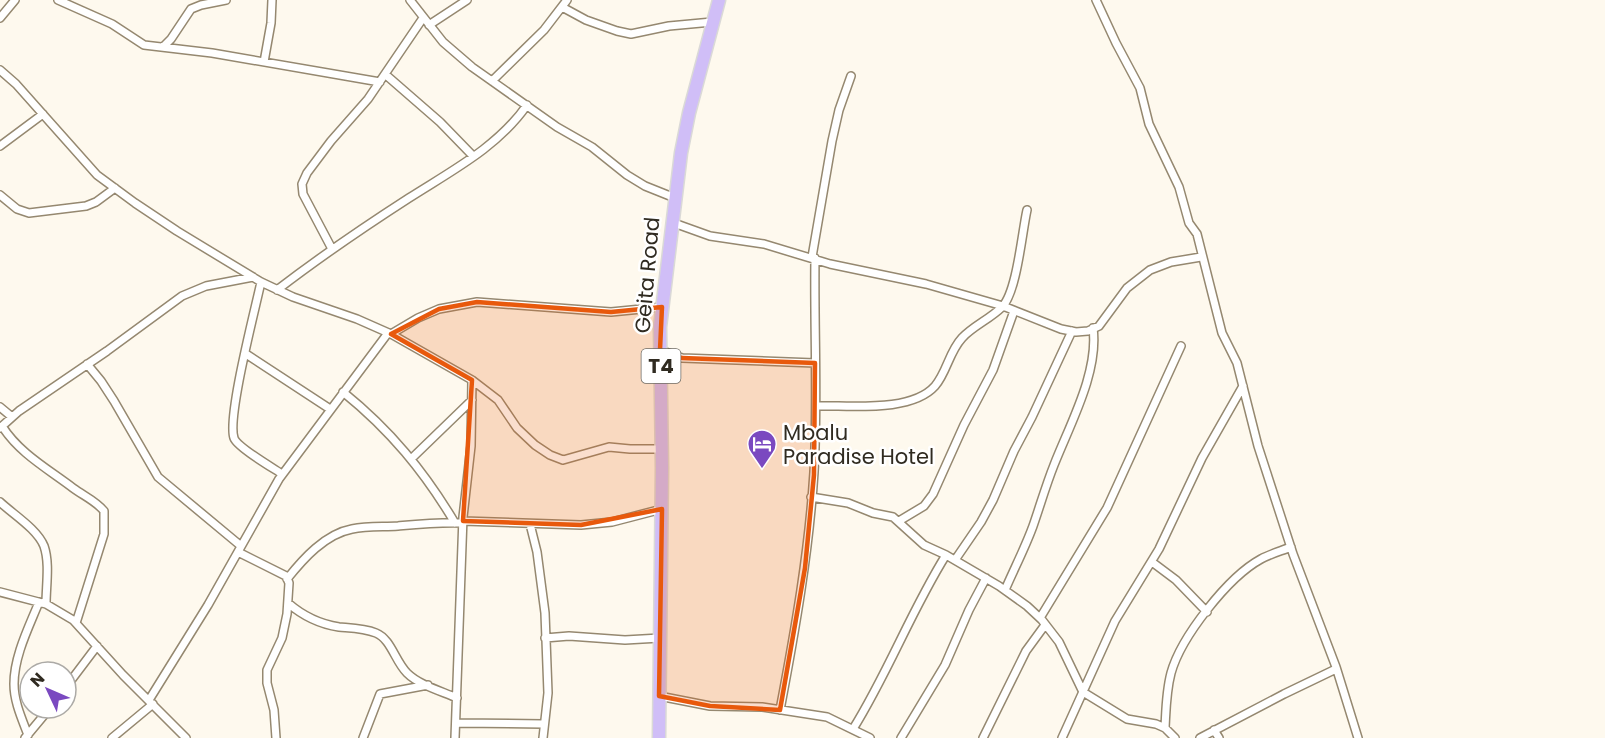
<svg xmlns="http://www.w3.org/2000/svg" width="1605" height="738" font-family="Poppins,sans-serif">
<style>
.lines{fill:none;stroke-linecap:round;stroke-linejoin:round}
.minor-casing{stroke:#958870;stroke-width:10}
.trunk-casing{stroke:#dad9d7;stroke-width:15}
.minor{stroke:#fff;stroke-width:7}
.trunk{stroke:#d0bef7;stroke-width:12}
.marked{fill:#e8590c;fill-opacity:0.2;stroke:#e8590c;stroke-width:4.5;stroke-linejoin:round}
.labels{text-anchor:middle;dominant-baseline:central;stroke-width:5;stroke-linejoin:round;paint-order:stroke}
.shield{fill:#fff;stroke:#6e6b64;stroke-width:1.5}
.shield-label{font-size:20px;font-weight:bold;fill:#302b21}
.street-label{font-size:21px;fill:#302b21;stroke:#fff}
.poi-label{font-size:21px;fill:#302b21;stroke:#fff;text-anchor:start}
</style>
<rect width="100%" height="100%" fill="#fef9ee"/>
<g class="lines">
<g class="minor-casing">
<path id="minor" d="M 58,0 L 112,24 L 144,45 L 212,53 L 380,82
M 410,0 L 443,42 L 472,67 L 557,127 L 592,147 L 627,175 L 645,186 L 675,198
M 1096,0 L 1116,43 L 1140,88 L 1149,124 L 1179,187 L 1189,223 L 1197,234 L 1222,333 L 1237,363 L 1258,446 L 1293,554 L 1336,667 L 1358,738
M 562,7 L 586,20 L 617,31 L 631,34 L 669,26 L 712,22
M 0,18 L 15,0
M 429,25 L 467,0
M 163,47 L 171,39 L 191,9 L 201,5 L 226,0
M 264,62 L 271,23 L 272,0
M 0,70 L 16,84 L 97,175 L 135,203 L 177,231 L 261,282 L 293,297 L 357,319 L 391,334 L 472,380 L 498,400 L 517,428 L 535,445 L 550,455 L 563,460 L 609,447 L 630,449 L 662,449
M 386,75 L 440,122 L 473,156
M 492,81 L 544,30 L 567,0
M 0,146 L 43,114
M 0,195 L 17,209 L 29,213 L 86,206 L 96,202 L 115,188
M 671,222 L 710,236 L 764,244 L 830,264 L 926,284 L 1003,306 L 1061,329 L 1076,332 L 1088,331 L 1099,326 L 1127,288 L 1150,270 L 1171,262 L 1201,257
M 332,249 L 303,194 L 302,184 L 307,173 L 331,141 L 368,99 L 423,18
M 812,257 L 832,141 L 839,110 L 851,76
M 261,282 C 255,310 227,417 234,438 C 237,447 273,468 282,474
M 277,290 C 320,257 364,227 409,198 C 451,171 498,147 527,105
M 391,334 L 418,318 L 439,309 L 477,302 L 611,312 L 662,307
M 660,350 L 682,358 L 815,363
M 246,354 L 330,409
M 87,364 L 101,381 L 114,401 L 158,477 L 241,546
M 343,392 C 390,430 424,471 455,523
M 816,406 C 849,405 911,413 935,386 C 947,372 949,352 962,338 C 973,326 990,319 1002,307 C 1017,292 1022,232 1027,210
M 0,407 L 12,417
M 2,426 C 19,453 48,469 73,488 C 84,496 96,501 104,511 L 104,534 L 76,623
M 0,428 L 19,411 L 107,351 L 182,296 L 206,286 L 253,277
M 411,459 L 472,400
M 811,497 L 848,503 L 873,513 L 893,517 L 924,545 L 946,555 L 999,586 L 1027,606 L 1042,620 L 1059,642 L 1083,692 L 1127,719 L 1156,724 L 1165,728 L 1175,738
M 0,502 C 14,515 37,529 44,546 C 50,563 46,586 46,604
M 463,521 L 581,525 L 612,522 L 662,509
M 899,521 L 924,506 L 933,494 L 964,425 L 993,370 L 1014,311
M 530,524 L 537,552 L 545,613 L 548,693 L 543,738
M 238,552 L 286,576 L 289,583 L 287,614 L 282,638 L 267,670 L 267,683 L 274,710 L 276,738
M 955,560 L 981,522 L 993,500 L 1014,451 L 1032,417 L 1072,331
M 1152,562 L 1176,580 L 1207,612
M 287,579 C 303,559 325,534 352,529 C 367,526 383,527 398,526 C 420,524 441,522 463,523
M 1005,590 C 1014,569 1025,548 1033,526 C 1040,506 1046,485 1054,465 C 1070,424 1099,372 1093,328
M 0,592 L 46,604 L 73,620 L 123,675 L 186,738
M 288,603 C 303,616 319,624 339,627 C 351,628 364,628 376,633 C 391,639 395,661 407,673 C 419,685 441,691 457,698
M 1040,618 L 1107,508 L 1181,346
M 545,638 L 569,636 L 625,640 L 660,638
M 66,687 L 97,646
M 659,696 L 710,706 L 762,707 L 827,717 L 870,738
M 149,700 L 208,605 L 279,479 L 388,333
M 780,710 C 795,631 809,552 814,472 C 818,401 814,329 815,258
M 456,723 L 543,724
M 1165,728 C 1166,710 1166,692 1171,673 C 1181,637 1228,577 1261,559 C 1270,554 1281,551 1291,547
M 853,729 C 888,673 911,611 946,555
M 1214,730 L 1219,738
M 28,735 C 22,719 14,702 14,684 C 14,656 29,627 39,602
M 25,738 L 50,708
M 112,738 L 153,704
M 363,738 L 380,694 L 428,685
M 455,738 L 463,517 L 471,446 L 472,380
M 901,738 L 945,665 L 969,610 L 986,578
M 983,738 L 1026,651 L 1045,625
M 1062,738 L 1115,621 L 1159,549 L 1202,458 L 1243,386
M 1200,738 L 1284,694 L 1336,669"/>
</g>
<g class="trunk-casing">
<path id="trunk" d="M 659,738 L 662,468 L 660,327 L 681,153 L 689,113 L 719,0"/>
</g>
<use href="#minor" class="minor"/>
<use href="#trunk" class="trunk"/>
</g>
<path class="marked" d="M 477,302 L 611,312 L 662,307 L 660,350 L 682,358 L 815,363 L 814,475 L 805,568 L 780,710 L 710,706 L 659,696 L 662,509 L 581,525 L 463,521 L 472,380 L 391,334 L 439,309 Z"/>
<defs>
<g id="hotel-pin" transform="scale(1.5)"><path d="M0 17L-7.5 6A9.5 9.5 0 1 1 7.5 6Z" fill="#7a49c0" stroke="#fff"/><path d="M-6-4.5h1.5V1H6V5H4.5V3h-9V5H-6ZM-4 0a1.8 1.8 0 1 1 3.6 0ZM.5 0V-2.5h3Q6-2.5 6 0Z" fill="#fff"/></g>
</defs>
<g fill-rule="evenodd">
<use href="#hotel-pin" x="762" y="444"/>
</g>
<g class="labels">
<rect class="shield" x="641.5" y="349" width="39" height="34" rx="4.5"/>
<g class="shield-label">
<text x="661" y="366">T4</text>
</g>
<g class="street-label">
<text transform="translate(647 275) rotate(-85)">Geita Road</text>
</g>
<g class="poi-label">
<text x="783" y="432">Mbalu<tspan x="783" dy="24">Paradise Hotel</tspan></text>
</g>
</g>
<g transform="translate(48 690) rotate(314)"><circle r="28" fill="#ffffff" stroke="#acaaa6" stroke-width="1.5"/>
<path d="M0-4.5L10 22L0 15L-10 22Z" fill="#7a49c0"/>
<text y="-9" font-size="16" font-weight="bold" text-anchor="middle" fill="#302b21">N</text>
</g>
</svg>
